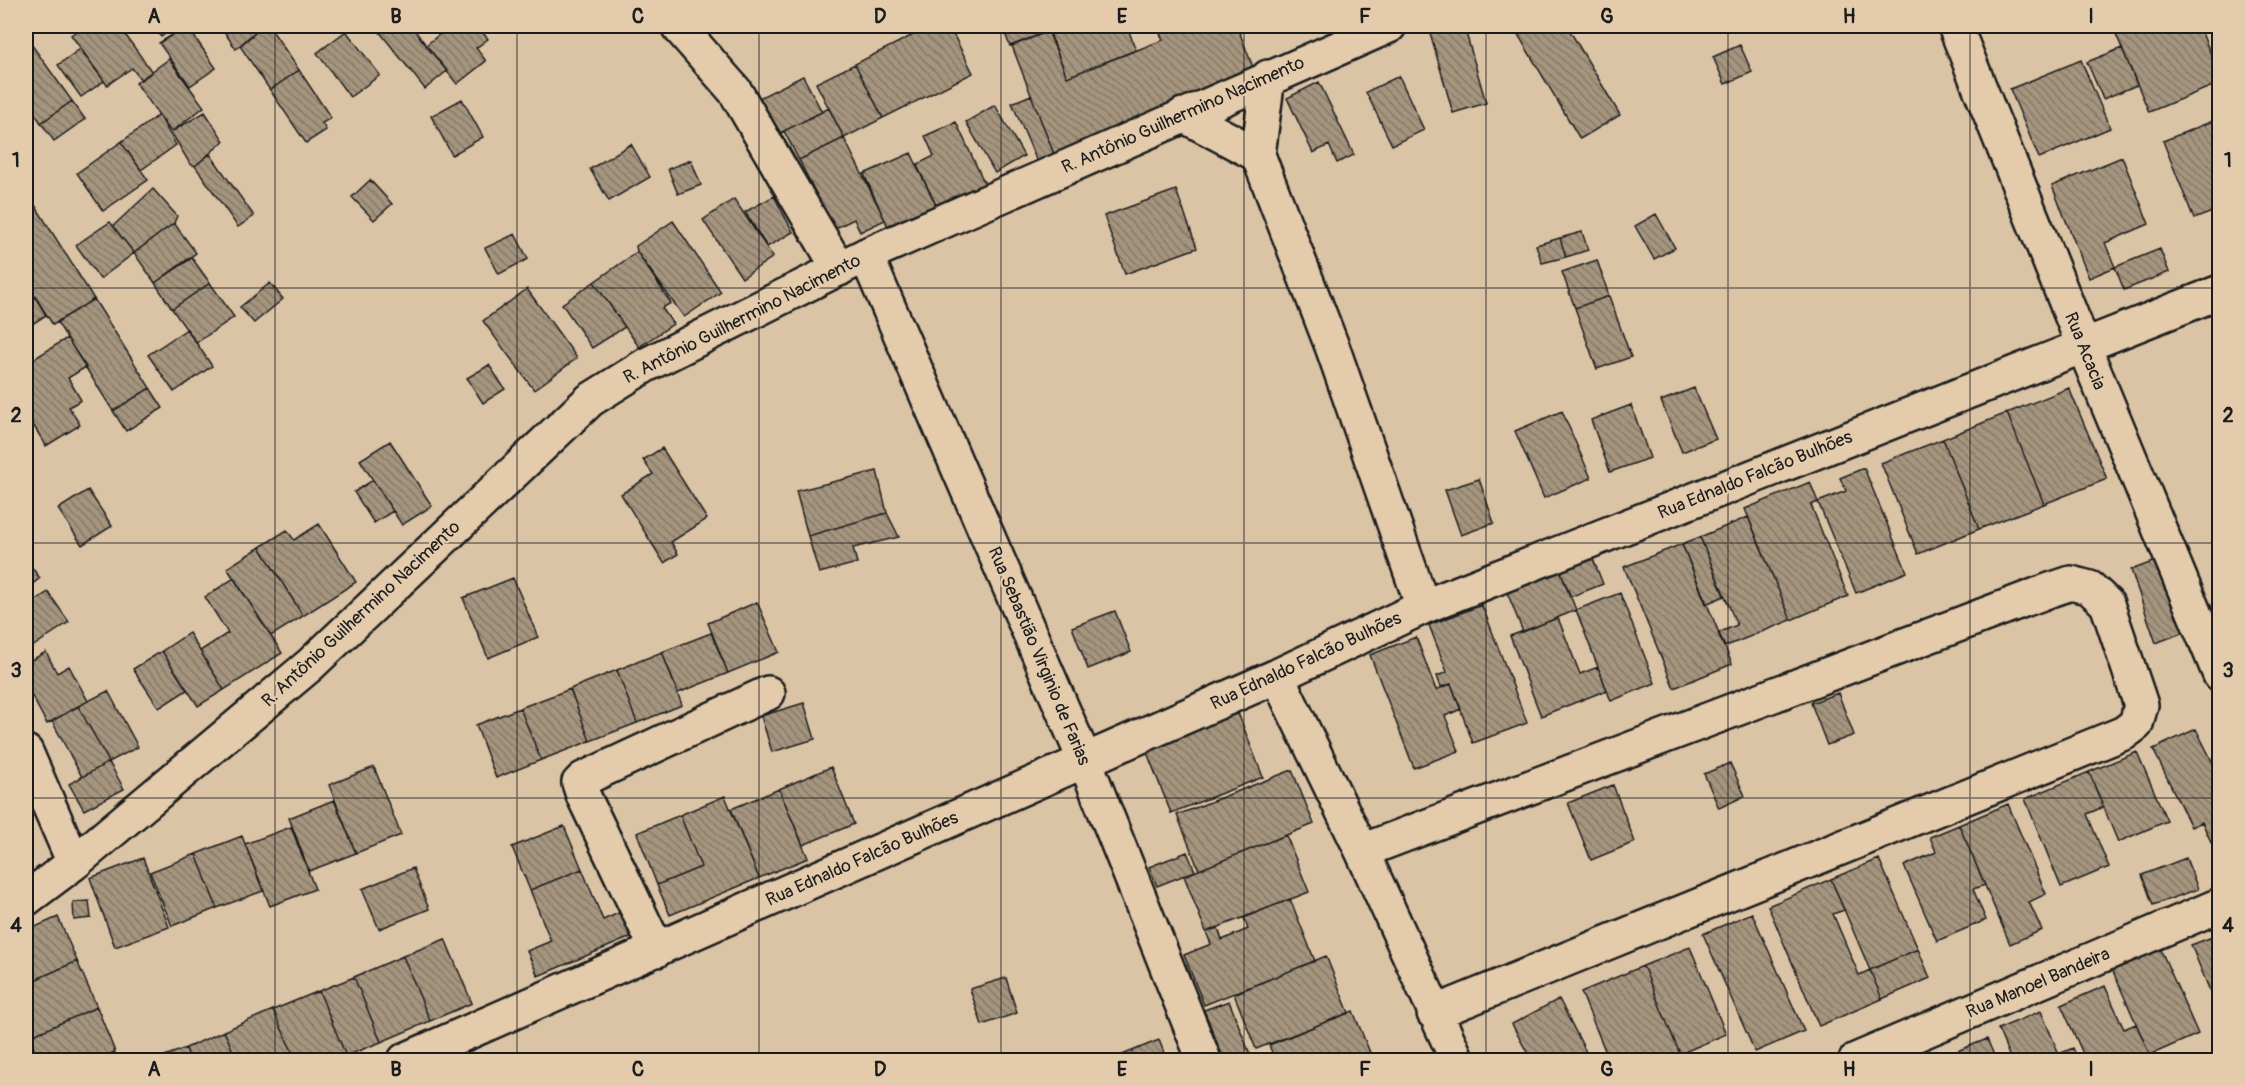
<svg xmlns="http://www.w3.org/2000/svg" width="2245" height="1086" font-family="Pangolin,sans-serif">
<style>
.building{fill:url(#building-back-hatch);stroke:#1c1c1c;stroke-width:1.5}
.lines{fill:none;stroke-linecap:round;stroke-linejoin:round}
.minor-casing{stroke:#1c1c1c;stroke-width:38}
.minor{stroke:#e3cbac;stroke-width:33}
.grid{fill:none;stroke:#1c1c1c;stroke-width:1.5;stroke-opacity:0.55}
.labels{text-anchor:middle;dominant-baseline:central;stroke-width:4.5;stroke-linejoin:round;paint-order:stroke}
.street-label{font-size:18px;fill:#1c1c1c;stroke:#e3cbac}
.neatline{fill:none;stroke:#1c1c1c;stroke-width:2}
.grid-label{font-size:20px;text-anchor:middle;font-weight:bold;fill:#1c1c1c}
</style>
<defs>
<pattern id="building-back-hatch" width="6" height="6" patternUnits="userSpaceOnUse" patternTransform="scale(1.5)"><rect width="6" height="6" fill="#a5957f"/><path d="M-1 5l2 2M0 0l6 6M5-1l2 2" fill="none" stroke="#867967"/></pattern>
</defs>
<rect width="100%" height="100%" fill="#dbc4a6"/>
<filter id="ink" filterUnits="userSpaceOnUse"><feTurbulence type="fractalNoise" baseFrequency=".0167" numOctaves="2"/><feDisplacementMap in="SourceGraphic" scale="12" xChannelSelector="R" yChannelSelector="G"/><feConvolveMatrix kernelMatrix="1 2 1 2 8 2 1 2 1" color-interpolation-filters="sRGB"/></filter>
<g filter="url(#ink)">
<path class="building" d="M 84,26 L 119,26 L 152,72 L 141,80 L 132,68 L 107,85 L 71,35 Z
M 153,26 L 176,26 L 161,37 Z
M 187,26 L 216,68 L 190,86 L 159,43 Z
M 236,26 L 259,26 L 260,27 L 236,49 L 225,33 Z
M 263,26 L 269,26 L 299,70 L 270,90 L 240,46 Z
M 375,26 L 411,26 L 447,71 L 425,89 Z
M 450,26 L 477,26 L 488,39 L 476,48 L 486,61 L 457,84 L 426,45 Z
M 931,26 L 949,26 L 973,73 L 883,118 L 855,64 Z
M 1002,26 L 1047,26 L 1049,31 L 1010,46 Z
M 1046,26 L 1137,26 L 1128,29 L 1136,50 L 1067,77 Z
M 1157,26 L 1237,26 L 1256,75 L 1054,154 L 1012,46 L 1049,31 L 1067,77 L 1163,40 Z
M 1455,26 L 1464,26 L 1486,103 L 1453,113 L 1430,33 Z
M 1513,26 L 1567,26 L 1620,115 L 1580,139 Z
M 2137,26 L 2199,26 L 2220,76 L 2220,83 L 2149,112 L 2116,34 Z
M 346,31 L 380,75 L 350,97 L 317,53 Z
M 26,37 L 72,101 L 41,123 L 26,100 Z
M 1740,45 L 1752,72 L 1725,84 L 1713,57 Z
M 2122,48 L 2137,85 L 2103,99 L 2087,62 Z
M 80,49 L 104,81 L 81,97 L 58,65 Z
M 169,59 L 204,107 L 171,132 L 136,83 Z
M 2081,60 L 2110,128 L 2039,158 L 2010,89 Z
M 855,64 L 883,118 L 844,138 L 816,83 Z
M 299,70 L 331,118 L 322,123 L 326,130 L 306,143 L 270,90 Z
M 803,76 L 822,112 L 774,136 L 755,100 Z
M 1399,76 L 1424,130 L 1392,145 L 1366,92 Z
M 1319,82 L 1354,155 L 1337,163 L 1329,145 L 1313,153 L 1287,98 Z
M 1031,95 L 1054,154 L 1038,164 L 1012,103 Z
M 462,99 L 483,137 L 452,155 L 431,116 Z
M 72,101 L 85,119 L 54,141 L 41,123 Z
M 995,105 L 1024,156 L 995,173 L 966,122 Z
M 829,108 L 844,138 L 799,160 L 784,131 Z
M 205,112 L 224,141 L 195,166 L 190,164 L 171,132 Z
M 159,115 L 176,145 L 141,170 L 121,142 Z
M 2220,118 L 2220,209 L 2194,219 L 2163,141 Z
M 956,122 L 990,195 L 937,207 L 916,165 L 934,156 L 925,136 Z
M 844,138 L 885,220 L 860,232 L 854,219 L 834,229 L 799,160 Z
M 121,142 L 148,180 L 103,211 L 77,173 Z
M 631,144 L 650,177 L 609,201 L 590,169 Z
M 911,153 L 937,207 L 889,229 L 864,174 Z
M 210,154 L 254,216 L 238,227 L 195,166 Z
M 2122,157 L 2149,224 L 2105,243 L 2115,267 L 2089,278 L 2052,186 Z
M 691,160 L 701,185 L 678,194 L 668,169 Z
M 370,180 L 392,204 L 374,220 L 352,197 Z
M 153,189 L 177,216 L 174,223 L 134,253 L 113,226 Z
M 1176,190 L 1197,248 L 1125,274 L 1104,216 Z
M 26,191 L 94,299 L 53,325 L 26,282 Z
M 774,196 L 793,232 L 767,247 L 745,212 Z
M 734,199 L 773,257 L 742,278 L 703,220 Z
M 1656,214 L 1675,248 L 1654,259 L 1635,226 Z
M 673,221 L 721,292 L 684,317 L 637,252 L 636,246 Z
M 110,222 L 134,253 L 100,279 L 76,245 Z
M 174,223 L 196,253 L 155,283 L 134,253 Z
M 1582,232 L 1588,250 L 1566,257 L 1560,238 Z
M 515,234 L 528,259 L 499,274 L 485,248 Z
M 1560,238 L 1566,257 L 1542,263 L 1536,245 Z
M 2160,249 L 2169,272 L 2124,290 L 2115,267 Z
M 637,252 L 671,303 L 662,308 L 673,324 L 639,347 L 594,282 Z
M 192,258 L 210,283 L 172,309 L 155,283 Z
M 1597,260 L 1609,296 L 1575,308 L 1562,272 Z
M 26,282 L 46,315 L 26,328 Z
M 594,282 L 625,327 L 592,348 L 562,304 Z
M 210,283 L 234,317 L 196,343 L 172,309 Z
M 270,283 L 283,299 L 254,323 L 240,307 Z
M 527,289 L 577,358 L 534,390 L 483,321 Z
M 1609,296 L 1631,357 L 1597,369 L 1575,308 Z
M 94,299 L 150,388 L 113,411 L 57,322 Z
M 187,329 L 212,366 L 174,392 L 148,355 Z
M 67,338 L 86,367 L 68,378 L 81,400 L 69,407 L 80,425 L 46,446 L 26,413 L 26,364 Z
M 489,365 L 505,389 L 483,403 L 467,378 Z
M 150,388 L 163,408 L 126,431 L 113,411 Z
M 1694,388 L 1716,439 L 1682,452 L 1661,401 Z
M 2069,388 L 2107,479 L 2044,504 L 2007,413 Z
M 1631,405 L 1650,458 L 1610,472 L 1591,420 Z
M 1562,411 L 1591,478 L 1544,498 L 1515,431 Z
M 2007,413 L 2044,504 L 1979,529 L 1943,439 Z
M 1943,439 L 1979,529 L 1918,554 L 1881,463 Z
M 390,441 L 432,506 L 402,525 L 360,460 Z
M 662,448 L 707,519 L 671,542 L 678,554 L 664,563 L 621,494 L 653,474 L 643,460 Z
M 1864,468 L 1907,572 L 1856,593 L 1818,502 L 1846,491 L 1840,478 Z
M 877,471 L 887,513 L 808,536 L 796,491 Z
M 1479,479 L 1494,523 L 1461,535 L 1445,490 Z
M 373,480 L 393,511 L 374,523 L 354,492 Z
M 1810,482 L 1818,502 L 1811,505 L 1848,596 L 1791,620 L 1745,509 Z
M 88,490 L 112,526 L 82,545 L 58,509 Z
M 887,513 L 899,537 L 853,548 L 857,563 L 819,573 L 808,536 Z
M 1748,517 L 1791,620 L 1724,647 L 1718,633 L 1737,625 L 1700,537 Z
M 319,524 L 356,582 L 303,616 L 260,547 L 287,530 L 294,540 Z
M 1700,537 L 1724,596 L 1706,604 L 1682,544 Z
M 1682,544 L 1732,664 L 1674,688 L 1624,567 Z
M 260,547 L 303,616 L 271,636 L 227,568 Z
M 1591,554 L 1603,584 L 1570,597 L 1559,567 Z
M 26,560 L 40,578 L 26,589 Z
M 2158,560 L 2184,632 L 2156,643 L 2131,570 Z
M 1559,567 L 1576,610 L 1523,632 L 1505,587 Z
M 234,578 L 282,653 L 224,690 L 200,651 L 228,633 L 205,597 Z
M 513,578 L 538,637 L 488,658 L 463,598 Z
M 48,592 L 69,622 L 29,649 L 26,644 L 26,607 Z
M 1620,593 L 1655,683 L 1611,701 L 1576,610 Z
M 757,602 L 779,652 L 728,673 L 708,623 Z
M 1482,605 L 1527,723 L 1473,743 L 1451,684 L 1441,687 L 1437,676 L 1447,672 L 1429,625 Z
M 1115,611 L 1131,652 L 1088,669 L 1072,627 Z
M 1558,618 L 1580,674 L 1598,667 L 1607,690 L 1541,716 L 1510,636 Z
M 189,633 L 224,690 L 198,706 L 162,651 Z
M 711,633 L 728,673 L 678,693 L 662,652 Z
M 1416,637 L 1436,690 L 1451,684 L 1461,709 L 1445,716 L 1459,751 L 1414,768 L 1370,655 Z
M 162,651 L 187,690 L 159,708 L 133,669 Z
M 46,652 L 57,673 L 69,666 L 88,701 L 47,724 L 26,685 L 26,663 Z
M 662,652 L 682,705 L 637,723 L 617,670 Z
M 617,670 L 637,723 L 590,741 L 570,689 Z
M 570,689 L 590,741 L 541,760 L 520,708 Z
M 108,691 L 138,747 L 109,762 L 78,706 Z
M 1838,693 L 1854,735 L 1827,745 L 1811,703 Z
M 804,703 L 815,739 L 772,752 L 761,716 Z
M 78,706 L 109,762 L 82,777 L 52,721 Z
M 520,708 L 541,760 L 496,778 L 476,725 Z
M 1238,713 L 1263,777 L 1171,813 L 1146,750 Z
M 2196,729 L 2220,777 L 2220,840 L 2212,844 L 2202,822 L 2191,827 L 2153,749 Z
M 2137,752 L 2167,821 L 2118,842 L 2089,772 Z
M 109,762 L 124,789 L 84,810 L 69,784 Z
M 1730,763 L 1745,796 L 1719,808 L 1704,774 Z
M 374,767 L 401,835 L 356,853 L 329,785 Z
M 831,767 L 854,824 L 803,845 L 779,789 Z
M 1292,770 L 1314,824 L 1199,870 L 1177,815 Z
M 2089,772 L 2103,807 L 2087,814 L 2109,867 L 2061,887 L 2025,799 Z
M 1613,785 L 1635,842 L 1591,860 L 1568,803 Z
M 779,789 L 808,858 L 759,878 L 731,809 Z
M 725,796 L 759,878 L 670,915 L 657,885 L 701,867 L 680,815 Z
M 334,800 L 356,853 L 309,871 L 289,818 Z
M 2008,804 L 2046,894 L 2029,902 L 2042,930 L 2010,944 L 1959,825 Z
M 680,815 L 701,867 L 657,885 L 637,833 Z
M 1959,825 L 1985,885 L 1973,889 L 1986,920 L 1937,941 L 1904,866 L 1936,852 L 1930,837 Z
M 564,826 L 582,869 L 530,890 L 512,847 Z
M 291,827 L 315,889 L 270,906 L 245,844 Z
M 1286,835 L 1309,892 L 1206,932 L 1184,876 Z
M 242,836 L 263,891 L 217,908 L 196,854 Z
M 1187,852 L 1195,871 L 1157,886 L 1149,867 Z
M 196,854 L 217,908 L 172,926 L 150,872 Z
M 143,858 L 169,927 L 115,947 L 90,878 Z
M 2186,858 L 2198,889 L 2153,905 L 2142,875 Z
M 1879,859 L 1918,949 L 1870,970 L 1831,879 Z
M 413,868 L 429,909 L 379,929 L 362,889 Z
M 582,869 L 603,920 L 621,912 L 631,937 L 538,976 L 527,951 L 551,941 L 530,890 Z
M 1831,879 L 1844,910 L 1833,914 L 1859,975 L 1870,970 L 1882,999 L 1819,1026 L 1768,906 Z
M 1290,899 L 1315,961 L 1204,1005 L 1184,955 L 1211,944 L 1206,932 L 1218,928 L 1222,940 L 1248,929 L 1244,918 Z
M 89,901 L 91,918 L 74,920 L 73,902 Z
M 1752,913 L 1804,1031 L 1755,1052 L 1703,934 Z
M 58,917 L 77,961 L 26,984 L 26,931 Z
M 2220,934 L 2220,987 L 2210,991 L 2191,945 Z
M 445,939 L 472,1003 L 430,1021 L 403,956 Z
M 1690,947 L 1726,1034 L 1680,1054 L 1643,966 Z
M 2160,948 L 2198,1034 L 2150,1055 L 2112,969 Z
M 1918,949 L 1930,978 L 1882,999 L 1870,970 Z
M 403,956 L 430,1021 L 381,1042 L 354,977 Z
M 1326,956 L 1349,1013 L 1256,1049 L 1234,994 Z
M 77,961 L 97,1007 L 29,1037 L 26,1030 L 26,984 Z
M 1643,966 L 1680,1054 L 1682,1060 L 1609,1060 L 1581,992 Z
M 354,977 L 381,1042 L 346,1056 L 319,991 Z
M 1006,978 L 1017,1013 L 982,1025 L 970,989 Z
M 2105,986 L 2124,1029 L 2136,1024 L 2150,1055 L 2137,1060 L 2086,1060 L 2061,1005 Z
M 2220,987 L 2220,1013 L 2210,991 Z
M 319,991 L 346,1056 L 336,1060 L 296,1060 L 273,1010 Z
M 1559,999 L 1590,1060 L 1531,1060 L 1512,1024 Z
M 1229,1001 L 1250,1054 L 1234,1060 L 1224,1060 L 1204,1010 Z
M 97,1007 L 115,1052 L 94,1060 L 39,1060 L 29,1037 Z
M 273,1010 L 296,1060 L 237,1060 L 224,1031 Z
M 1353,1011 L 1373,1060 L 1275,1060 L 1269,1045 Z
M 2041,1011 L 2059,1054 L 2073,1048 L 2078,1060 L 2011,1060 L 1998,1029 Z
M 224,1031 L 237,1060 L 190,1060 L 186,1048 Z
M 1987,1039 L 1996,1060 L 1947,1060 L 1945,1056 Z
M 1159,1040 L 1167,1060 L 1110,1060 Z
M 186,1048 L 190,1060 L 154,1060 Z
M 1925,1049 L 1929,1060 L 1896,1060 Z"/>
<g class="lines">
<g class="minor-casing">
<path id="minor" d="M 678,26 L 735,91 L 839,269
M 1955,26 L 2084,347 L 2220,675
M 1268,77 L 1258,155 L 1333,349 L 1423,607
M 1183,115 L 1258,155
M 866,255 L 1085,761 L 1204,1060
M 1277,676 L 1362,851 L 1457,1060
M 26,752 L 74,863
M 1362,851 L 2050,590 L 2071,583 L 2090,588 L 2107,604 L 2141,705 L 2136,724 L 2124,733 L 1434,1013
M 26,899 L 74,863 L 310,665 L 590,400 L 646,365 L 866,255 L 1389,26
M 657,950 L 583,795 L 579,783 L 583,779 L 768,693
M 405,1060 L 1277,676 L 1423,607 L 2220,292
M 1856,1060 L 2220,905"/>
</g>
<use href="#minor" class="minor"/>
</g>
</g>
<path class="grid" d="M 275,26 L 275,1060M 517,26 L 517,1060M 759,26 L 759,1060M 1001,26 L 1001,1060M 1244,26 L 1244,1060M 1486,26 L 1486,1060M 1728,26 L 1728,1060M 1970,26 L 1970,1060M 26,288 L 2220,288M 26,543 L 2220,543M 26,798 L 2220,798"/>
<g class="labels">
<g class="street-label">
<text transform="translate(1183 115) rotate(-24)">R. Antônio Guilhermino Nacimento</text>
<text transform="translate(742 319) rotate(-27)">R. Antônio Guilhermino Nacimento</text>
<text transform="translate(2085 351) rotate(68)">Rua Acacia</text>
<text transform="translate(1755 475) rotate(-22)">Rua Ednaldo Falcão Bulhões</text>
<text transform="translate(361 614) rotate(-43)">R. Antônio Guilhermino Nacimento</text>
<text transform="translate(1039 656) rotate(67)">Rua Sebastião Virginio de Farias</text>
<text transform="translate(1306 661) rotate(-25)">Rua Ednaldo Falcão Bulhões</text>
<text transform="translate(862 859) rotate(-24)">Rua Ednaldo Falcão Bulhões</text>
<text transform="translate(2038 983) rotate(-23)">Rua Manoel Bandeira</text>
</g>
</g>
<rect width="2245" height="1086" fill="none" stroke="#e3cbac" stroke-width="66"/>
<rect x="33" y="33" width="2179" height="1020" class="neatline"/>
<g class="grid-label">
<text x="154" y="23">A</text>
<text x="396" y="23">B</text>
<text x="638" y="23">C</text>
<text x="880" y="23">D</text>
<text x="1122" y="23">E</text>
<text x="1365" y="23">F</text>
<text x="1607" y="23">G</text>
<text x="1849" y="23">H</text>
<text x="2091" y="23">I</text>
<text x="16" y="167">1</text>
<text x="2228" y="167">1</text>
<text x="16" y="422">2</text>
<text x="2228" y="422">2</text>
<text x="16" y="677">3</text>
<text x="2228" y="677">3</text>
<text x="16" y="932">4</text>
<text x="2228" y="932">4</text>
<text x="154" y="1076">A</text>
<text x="396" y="1076">B</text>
<text x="638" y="1076">C</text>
<text x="880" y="1076">D</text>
<text x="1122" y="1076">E</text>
<text x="1365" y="1076">F</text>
<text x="1607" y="1076">G</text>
<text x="1849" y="1076">H</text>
<text x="2091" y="1076">I</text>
</g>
</svg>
